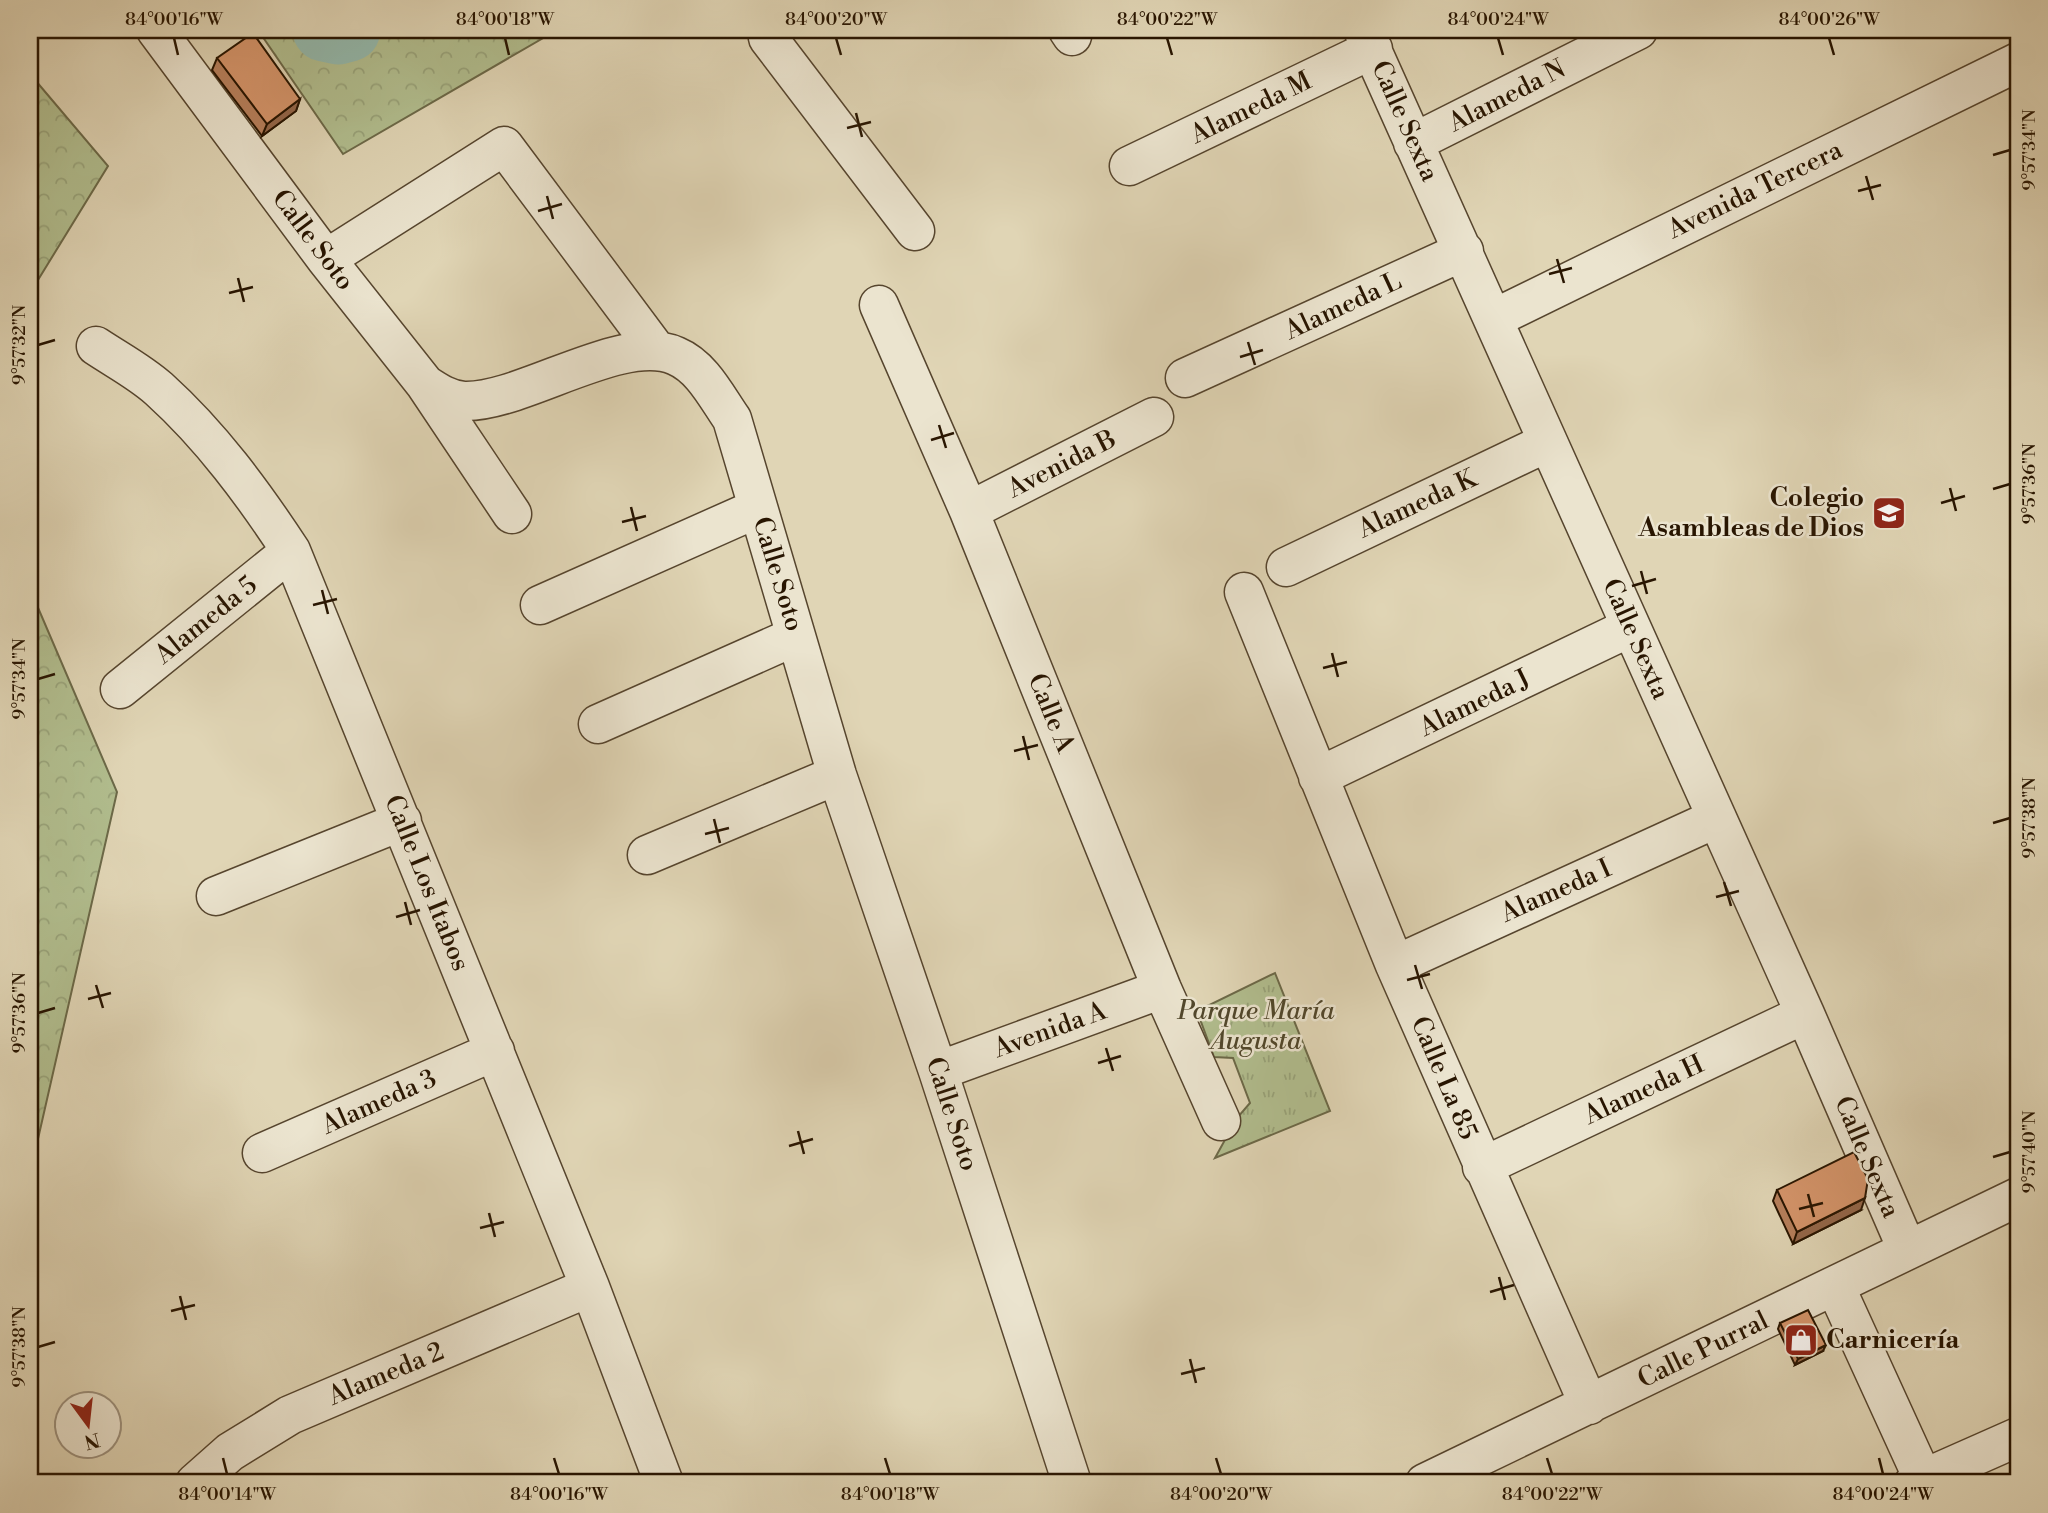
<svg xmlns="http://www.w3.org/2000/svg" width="2048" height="1513" font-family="'Libre Bodoni',serif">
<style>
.forest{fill:url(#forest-crowns);stroke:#6c6948;stroke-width:2}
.park{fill:url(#park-tufts);stroke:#6c6948;stroke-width:2}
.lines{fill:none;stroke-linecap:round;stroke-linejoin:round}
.river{stroke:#94b9ac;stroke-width:63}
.minor-casing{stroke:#56452e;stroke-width:41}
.minor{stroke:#ebe4cf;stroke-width:38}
.wall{fill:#b7805c;stroke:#281501;stroke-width:2}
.shaded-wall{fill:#95684b;stroke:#281501;stroke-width:2}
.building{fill:#d5956b;stroke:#281501;stroke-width:2}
.ticks{fill:none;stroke:#281501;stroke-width:2.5}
.labels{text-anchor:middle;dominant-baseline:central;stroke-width:5;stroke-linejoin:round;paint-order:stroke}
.street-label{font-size:26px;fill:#281501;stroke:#ebe4cf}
.poi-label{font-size:26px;font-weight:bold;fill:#281501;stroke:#ebe4cf;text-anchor:end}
.park-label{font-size:26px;font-style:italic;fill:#51472b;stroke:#ebe4cf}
.neatline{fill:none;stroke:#281501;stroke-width:2.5}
.ticks-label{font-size:18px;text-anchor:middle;fill:#281501}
</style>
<defs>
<pattern id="forest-crowns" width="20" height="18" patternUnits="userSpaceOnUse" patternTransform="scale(1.75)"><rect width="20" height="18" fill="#b1bd8e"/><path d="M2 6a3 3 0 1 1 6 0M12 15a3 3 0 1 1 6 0" fill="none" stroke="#98a279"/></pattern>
<pattern id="park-tufts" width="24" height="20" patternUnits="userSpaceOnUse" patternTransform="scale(1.75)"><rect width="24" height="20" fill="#b1bd8e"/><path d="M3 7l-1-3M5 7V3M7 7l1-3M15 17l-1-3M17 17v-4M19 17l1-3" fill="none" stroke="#98a279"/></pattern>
</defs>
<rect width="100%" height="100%" fill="#e0d5b5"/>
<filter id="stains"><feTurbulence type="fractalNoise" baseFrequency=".00286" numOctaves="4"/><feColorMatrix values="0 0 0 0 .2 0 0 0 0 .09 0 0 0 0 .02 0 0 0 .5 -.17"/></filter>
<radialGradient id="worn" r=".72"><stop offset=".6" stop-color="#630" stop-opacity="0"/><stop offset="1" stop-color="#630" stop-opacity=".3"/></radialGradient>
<path class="forest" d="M 258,30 L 557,30 L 343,154 Z
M 30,74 L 108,166 L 30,293 Z
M 30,589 L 117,792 L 30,1174 Z"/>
<path class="park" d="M 1275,973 L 1330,1111 L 1215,1158 L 1237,1118 L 1250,1103 L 1233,1058 L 1214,1057 L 1197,1011 Z"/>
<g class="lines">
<path class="river" d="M 324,30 L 338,33 L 349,30"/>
<g class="minor-casing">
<path id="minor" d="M 156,30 L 326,259 L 425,384 C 437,392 449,400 464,401 C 522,403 622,332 676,356 C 702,367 716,396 732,419 L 837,775 L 938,1071 L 1072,1483
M 767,30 L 768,38 L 915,231
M 1068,30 L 1072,36
M 1363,30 L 1805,1014 L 1907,1249
M 1413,143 L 1638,30
M 1129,166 L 1373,49
M 326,259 L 504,146 L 657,351
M 879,305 L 969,511 L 1162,989 L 1221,1121
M 1493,319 L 2018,62
M 96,346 C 117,360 140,372 159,389 C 211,436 253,493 291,551 L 590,1287 L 664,1483
M 1185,378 L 1464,251
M 425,384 L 512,514
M 969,511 L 1154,417
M 1286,567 L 1548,442
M 1244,592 L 1395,965 L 1589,1405
M 540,605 L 758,508
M 120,689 L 291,551
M 598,724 L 796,636
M 1318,777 L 1631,627
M 647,855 L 837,775
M 216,896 L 402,821
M 1395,965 L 1717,818
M 938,1071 L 1162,989
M 262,1153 L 495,1051
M 1482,1167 L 1805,1014
M 1835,1286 L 1925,1483
M 195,1483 L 230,1452 L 290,1415 L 590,1287
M 1425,1483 L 2018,1197
M 1914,1483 L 2018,1437"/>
</g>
<use href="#minor" class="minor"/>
</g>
<path class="wall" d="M 217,58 L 300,99 L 296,111 L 262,136 L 212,70 Z
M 1777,1190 L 1861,1210 L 1793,1244 L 1773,1201 Z
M 1780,1323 L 1823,1351 L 1795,1365 L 1778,1329 Z"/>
<path class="shaded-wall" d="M 300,99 L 296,111 L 262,136 L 267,124 Z
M 1865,1198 L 1861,1210 L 1793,1244 L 1797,1232 Z
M 1826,1345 L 1823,1351 L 1795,1365 L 1798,1359 Z"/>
<path class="building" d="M 253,33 L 300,99 L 267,124 L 217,58 Z
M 1854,1152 L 1868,1179 L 1865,1198 L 1797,1232 L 1777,1190 Z
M 1808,1310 L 1826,1345 L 1798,1359 L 1780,1323 Z"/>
<path class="ticks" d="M 174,38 L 178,55M 505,38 L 509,55M 836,38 L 841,55M 1167,38 L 1172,55M 1498,38 L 1503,55M 1829,38 L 1834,55M 856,113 L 862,137M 847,128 L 871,122M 1993,155 L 2010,150M 1866,176 L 1873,200M 1858,191 L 1881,185M 547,196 L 553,219M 538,211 L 562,204M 1557,259 L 1564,283M 1549,274 L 1572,268M 238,278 L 244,302M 229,293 L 253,287M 1248,342 L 1255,365M 38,345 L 55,340M 1240,357 L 1263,350M 939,425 L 946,448M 931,440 L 954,433M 1950,488 L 1956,511M 1993,489 L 2010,484M 1941,503 L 1965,496M 631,507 L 637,531M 622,522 L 646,516M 1641,571 L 1647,594M 1632,586 L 1656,579M 322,590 L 328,614M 313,605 L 337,599M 1332,653 L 1338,677M 1323,668 L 1347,662M 38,679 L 55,674M 1023,736 L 1029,760M 1014,751 L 1038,745M 714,819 L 720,843M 1993,823 L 2010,818M 705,834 L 729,828M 1724,882 L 1731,906M 1716,897 L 1739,891M 405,902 L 411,925M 396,917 L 420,910M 1415,965 L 1422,989M 1407,980 L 1430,974M 96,985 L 103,1008M 88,999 L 111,993M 38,1013 L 55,1008M 1106,1048 L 1113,1071M 1098,1063 L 1121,1056M 798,1131 L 804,1154M 789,1146 L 813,1139M 1993,1157 L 2010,1152M 1808,1194 L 1814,1217M 1799,1209 L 1823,1203M 489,1213 L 495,1237M 480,1228 L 504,1222M 1499,1277 L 1505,1300M 1490,1292 L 1514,1285M 180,1296 L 186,1320M 171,1311 L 195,1305M 38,1347 L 55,1342M 1190,1359 L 1196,1383M 1181,1374 L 1205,1368M 223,1458 L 227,1474M 554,1458 L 559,1474M 885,1458 L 890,1474M 1216,1458 L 1221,1474M 1547,1458 L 1552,1474M 1879,1458 L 1883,1474"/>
<defs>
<g id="school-square" transform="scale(1.75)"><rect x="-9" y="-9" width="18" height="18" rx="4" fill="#8f2418" stroke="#ebe4cf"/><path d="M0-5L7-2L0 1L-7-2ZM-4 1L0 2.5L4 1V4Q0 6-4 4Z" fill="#fff"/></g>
<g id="shop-square" transform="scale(1.75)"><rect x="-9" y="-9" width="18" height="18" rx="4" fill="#8f2418" stroke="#ebe4cf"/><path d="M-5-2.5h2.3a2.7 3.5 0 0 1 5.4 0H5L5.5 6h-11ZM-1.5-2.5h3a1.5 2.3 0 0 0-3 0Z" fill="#fff"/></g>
</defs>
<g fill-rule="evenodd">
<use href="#school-square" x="1889" y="513"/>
<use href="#shop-square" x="1801" y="1340"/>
</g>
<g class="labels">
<g class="street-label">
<text transform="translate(1507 96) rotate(-27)">Alameda N</text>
<text transform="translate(1251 108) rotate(-26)">Alameda M</text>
<text transform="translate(1405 121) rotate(66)">Calle Sexta</text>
<text transform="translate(1755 190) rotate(-26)">Avenida Tercera</text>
<text transform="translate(313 240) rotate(53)">Calle Soto</text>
<text transform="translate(1343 306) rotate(-25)">Alameda L</text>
<text transform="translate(1062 464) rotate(-27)">Avenida B</text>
<text transform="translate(1417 504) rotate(-25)">Alameda K</text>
<text transform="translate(778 574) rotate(73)">Calle Soto</text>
<text transform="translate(206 620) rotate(-39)">Alameda 5</text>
<text transform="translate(1636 639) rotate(66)">Calle Sexta</text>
<text transform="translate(1475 703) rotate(-26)">Alameda J</text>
<text transform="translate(1051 713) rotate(68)">Calle A</text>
<text transform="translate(427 883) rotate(68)">Calle Los Itabos</text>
<text transform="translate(1556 891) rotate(-24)">Alameda I</text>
<text transform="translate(1050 1030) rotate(-20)">Avenida A</text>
<text transform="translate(1444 1078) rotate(67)">Calle La 85</text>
<text transform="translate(1644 1090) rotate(-25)">Alameda H</text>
<text transform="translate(379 1102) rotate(-24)">Alameda 3</text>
<text transform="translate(952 1114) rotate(72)">Calle Soto</text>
<text transform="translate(1867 1157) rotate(67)">Calle Sexta</text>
<text transform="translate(1703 1350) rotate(-26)">Calle Purral</text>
<text transform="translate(386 1374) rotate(-23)">Alameda 2</text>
</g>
<g class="poi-label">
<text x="1864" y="498">Colegio<tspan x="1864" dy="30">Asambleas de Dios</tspan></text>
<text x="1826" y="1340" text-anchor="start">Carnicería</text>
</g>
<g class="park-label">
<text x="1256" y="1011">Parque María<tspan x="1256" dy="30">Augusta</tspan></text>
</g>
</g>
<rect width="2048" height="1513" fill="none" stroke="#e0d5b5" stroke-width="77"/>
<g transform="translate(88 1425) rotate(165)"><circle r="33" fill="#ebe4cf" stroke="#9d917d" stroke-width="2"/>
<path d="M0-5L12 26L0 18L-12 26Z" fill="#8f2418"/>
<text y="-10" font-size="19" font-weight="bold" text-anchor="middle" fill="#281501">N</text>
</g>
<rect x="38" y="38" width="1972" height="1436" class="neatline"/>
<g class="ticks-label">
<text x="174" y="25">84°00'16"W</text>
<text x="505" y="25">84°00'18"W</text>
<text x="836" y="25">84°00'20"W</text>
<text x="1167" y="25">84°00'22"W</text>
<text x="1498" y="25">84°00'24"W</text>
<text x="1829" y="25">84°00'26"W</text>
<text transform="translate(2029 150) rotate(-90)" y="6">9°57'34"N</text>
<text transform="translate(19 345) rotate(-90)" y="6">9°57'32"N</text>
<text transform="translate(2029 484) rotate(-90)" y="6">9°57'36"N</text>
<text transform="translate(19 679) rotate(-90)" y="6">9°57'34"N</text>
<text transform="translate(2029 818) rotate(-90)" y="6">9°57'38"N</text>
<text transform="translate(19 1013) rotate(-90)" y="6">9°57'36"N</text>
<text transform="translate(2029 1152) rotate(-90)" y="6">9°57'40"N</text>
<text transform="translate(19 1347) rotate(-90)" y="6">9°57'38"N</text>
<text x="227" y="1500">84°00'14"W</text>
<text x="559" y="1500">84°00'16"W</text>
<text x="890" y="1500">84°00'18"W</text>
<text x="1221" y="1500">84°00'20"W</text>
<text x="1552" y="1500">84°00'22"W</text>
<text x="1883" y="1500">84°00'24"W</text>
</g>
<rect width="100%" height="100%" filter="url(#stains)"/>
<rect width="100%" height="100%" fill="url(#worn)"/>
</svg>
